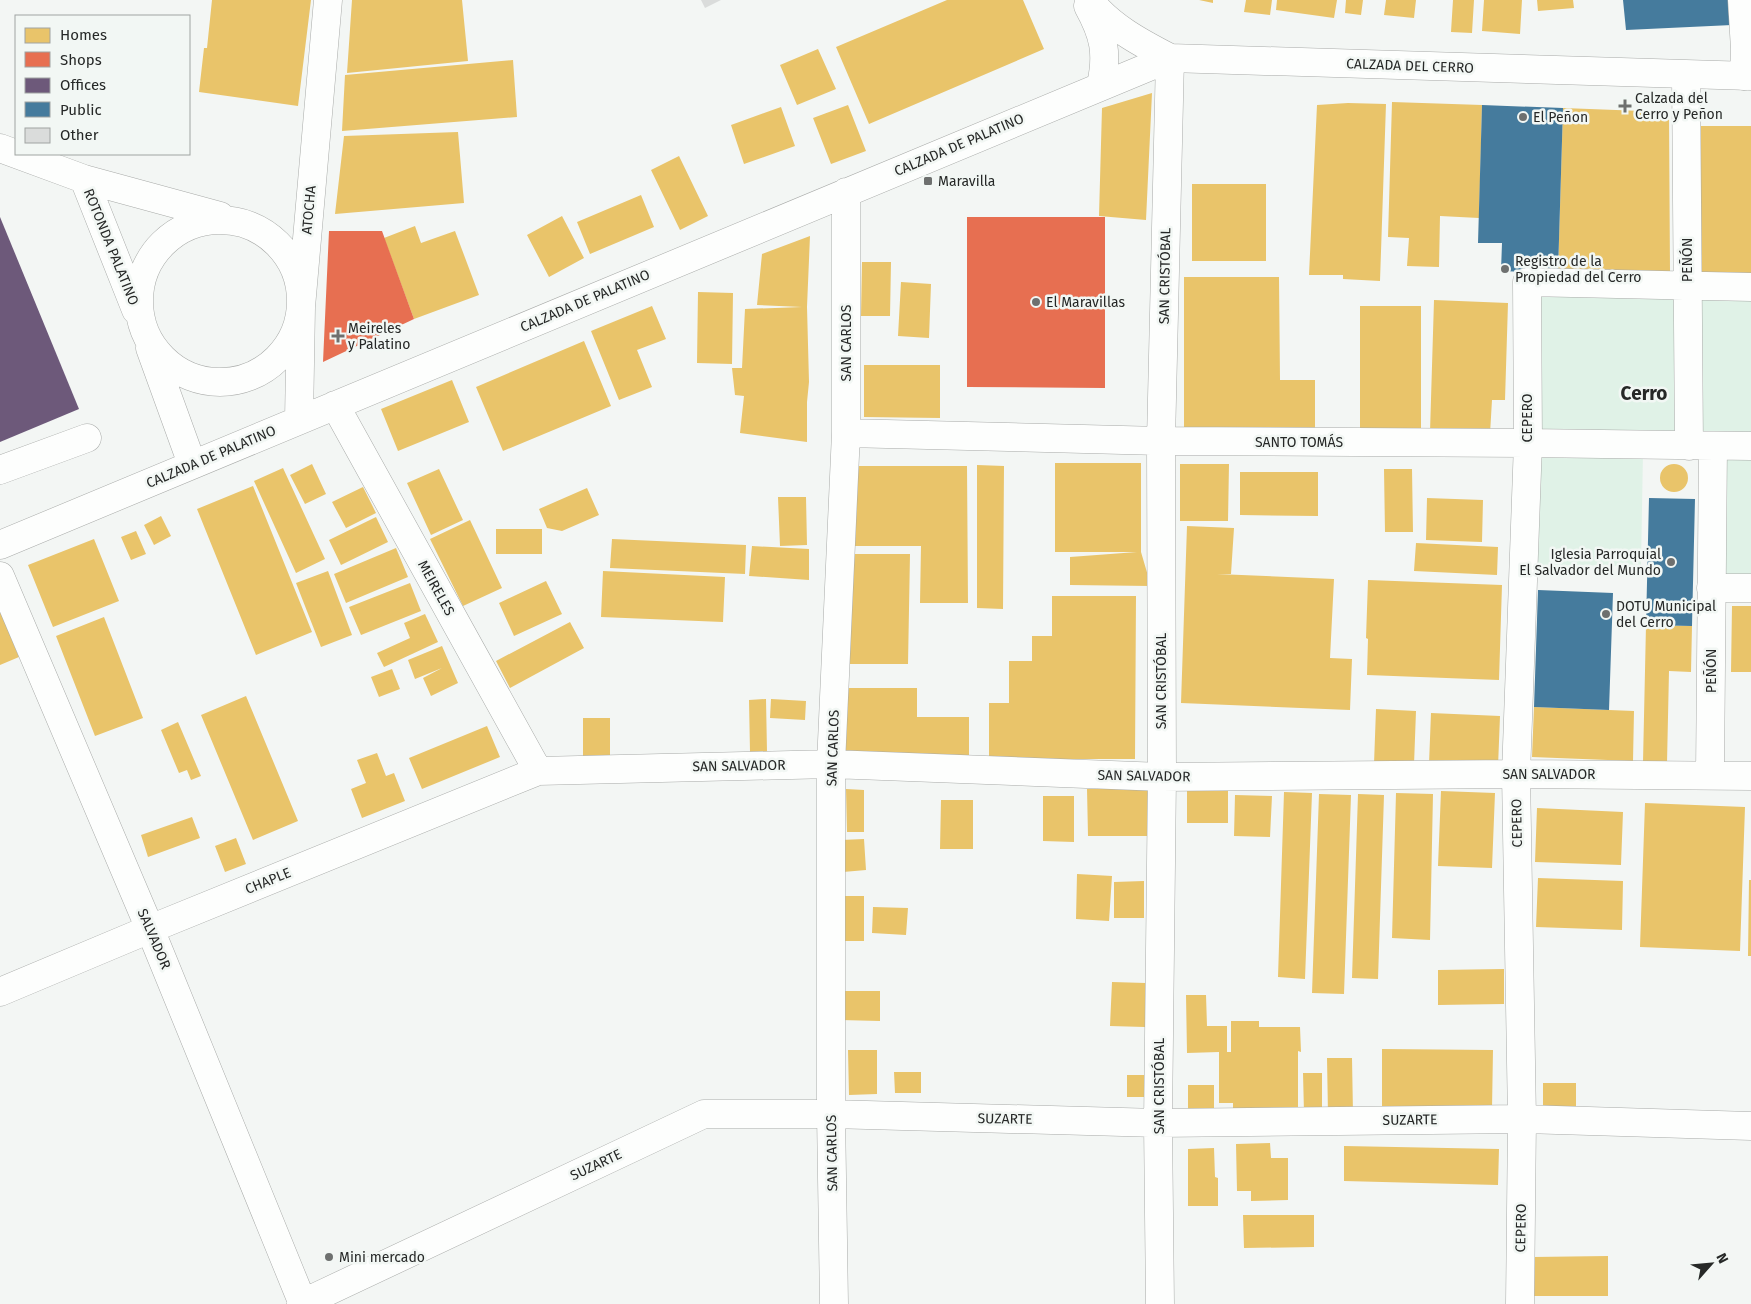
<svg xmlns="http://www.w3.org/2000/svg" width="1751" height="1304" font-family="'Fira Sans',sans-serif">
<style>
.green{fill:#e0f2e7}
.homes{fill:#e9c46a}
.shops{fill:#e76f51}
.offices{fill:#6d597a}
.public{fill:#457b9d}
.building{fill:#dadcdb}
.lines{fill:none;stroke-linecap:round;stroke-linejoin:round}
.minor-casing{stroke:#a9aba9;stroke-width:29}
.major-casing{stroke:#a9aba9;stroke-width:29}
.minor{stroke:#fdfefd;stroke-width:28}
.major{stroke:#fdfefd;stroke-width:28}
.poi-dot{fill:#6e706f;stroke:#f2f7f4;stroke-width:2}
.labels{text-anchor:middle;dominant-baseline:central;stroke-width:5;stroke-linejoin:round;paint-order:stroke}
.street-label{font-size:14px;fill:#262827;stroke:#f2f7f4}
.poi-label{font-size:14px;fill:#262827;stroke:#f2f7f4;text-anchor:start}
.district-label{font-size:19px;font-weight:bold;fill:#262827;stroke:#f2f7f4}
</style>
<rect width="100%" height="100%" fill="#f3f6f4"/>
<path class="green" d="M 1534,289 L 1751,295 L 1751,580 L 1722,580 L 1721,454 L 1643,452 L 1641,566 L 1533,565 Z"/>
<path class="homes" d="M 212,0 L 311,0 L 298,106 L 199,92 L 204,48 L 207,48 Z
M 352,0 L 462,0 L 468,61 L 347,73 Z
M 947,0 L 1023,0 L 1044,49 L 869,124 L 836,47 Z
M 1199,0 L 1213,0 L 1213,3 Z
M 1246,0 L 1272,0 L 1270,15 L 1244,12 Z
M 1277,0 L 1337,0 L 1334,18 L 1276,10 Z
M 1346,0 L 1363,0 L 1361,15 L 1345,13 Z
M 1386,0 L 1416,0 L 1414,18 L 1384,15 Z
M 1453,0 L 1474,0 L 1472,33 L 1451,32 Z
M 1484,0 L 1522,0 L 1520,34 L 1482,31 Z
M 1537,0 L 1573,0 L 1574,8 L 1538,11 Z
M 818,49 L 836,89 L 797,105 L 780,65 Z
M 513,60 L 517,117 L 342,131 L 345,75 Z
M 1152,93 L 1146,220 L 1099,216 L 1102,108 Z
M 1392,102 L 1482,105 L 1479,218 L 1440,216 L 1439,267 L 1407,266 L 1409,238 L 1388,237 Z
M 1348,103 L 1386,104 L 1380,281 L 1343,279 L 1343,275 L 1309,275 L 1317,105 Z
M 848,105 L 866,151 L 831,164 L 813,118 Z
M 781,107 L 795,146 L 744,164 L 731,125 Z
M 1563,108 L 1669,112 L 1670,272 L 1558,273 Z
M 1701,126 L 1751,126 L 1751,278 L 1700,278 Z
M 458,132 L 464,203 L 335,214 L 344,136 Z
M 679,156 L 708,216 L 680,230 L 651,170 Z
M 1192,184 L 1266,184 L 1266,261 L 1192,261 Z
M 641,195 L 654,227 L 590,254 L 577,222 Z
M 562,216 L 584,258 L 549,277 L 527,235 Z
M 415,226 L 421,243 L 455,231 L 479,295 L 414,319 L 384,238 Z
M 810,236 L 807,307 L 809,382 L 807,402 L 807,442 L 740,433 L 744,396 L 735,395 L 732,368 L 742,368 L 745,309 L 802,307 L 757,305 L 762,254 Z
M 862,262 L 891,262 L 890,316 L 861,316 Z
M 1184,277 L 1279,277 L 1280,380 L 1315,380 L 1315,428 L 1184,428 Z
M 901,282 L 931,284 L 929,338 L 898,336 Z
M 698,292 L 733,293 L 732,364 L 697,363 Z
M 1434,300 L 1508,303 L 1505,400 L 1492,400 L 1490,434 L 1430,432 Z
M 652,306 L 666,339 L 637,350 L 652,387 L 619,400 L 591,331 Z
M 1360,306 L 1421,306 L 1421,431 L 1360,431 Z
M 584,341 L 611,406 L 503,451 L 476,387 Z
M 864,365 L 940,365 L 940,418 L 864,417 Z
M 452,380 L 469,422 L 398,451 L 381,409 Z
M 1055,463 L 1141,463 L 1141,552 L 1151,586 L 1070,585 L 1070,557 L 1137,552 L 1055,552 Z
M1660 478a14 14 0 1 1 28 0a14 14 0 1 1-28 0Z
M 312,464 L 326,494 L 305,504 L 290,475 Z
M 1180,464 L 1229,464 L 1228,521 L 1180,521 Z
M 977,465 L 1004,466 L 1003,609 L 977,608 Z
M 850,466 L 967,466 L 968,603 L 920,603 L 921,546 L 850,546 Z
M 283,468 L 325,559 L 296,573 L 254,481 Z
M 439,469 L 463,520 L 431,535 L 407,483 Z
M 1384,469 L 1412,469 L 1413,532 L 1385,532 Z
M 1240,472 L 1318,472 L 1318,516 L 1240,515 Z
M 253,486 L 312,632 L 256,655 L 197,509 Z
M 363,487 L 376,513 L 346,528 L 332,502 Z
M 587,488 L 599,515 L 562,531 L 547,528 L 539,509 Z
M 778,497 L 806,497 L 807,545 L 780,546 Z
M 1427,498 L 1483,500 L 1482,542 L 1426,540 Z
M 161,516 L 171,536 L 154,545 L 144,525 Z
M 376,517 L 388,542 L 341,565 L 329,540 Z
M 470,520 L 502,588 L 463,606 L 430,539 Z
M 1187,526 L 1234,528 L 1231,574 L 1217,574 L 1334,579 L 1330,658 L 1352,659 L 1350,710 L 1181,703 Z
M 496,529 L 542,529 L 542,554 L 496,554 Z
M 136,531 L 146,554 L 131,560 L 121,537 Z
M 94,539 L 119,601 L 53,627 L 28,565 Z
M 612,539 L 746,545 L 745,574 L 610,568 Z
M 1416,543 L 1498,547 L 1497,575 L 1414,571 Z
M 752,546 L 809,549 L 809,580 L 749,576 Z
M 396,548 L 408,577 L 346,603 L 334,574 Z
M 845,554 L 910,554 L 908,664 L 845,664 Z
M 328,571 L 352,635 L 321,647 L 296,583 Z
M 603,571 L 725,577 L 723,622 L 601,617 Z
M 1368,580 L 1502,585 L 1499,680 L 1367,675 L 1368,639 L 1366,638 Z
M 546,581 L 562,614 L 514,636 L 499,603 Z
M 410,583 L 421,611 L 361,635 L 349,607 Z
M 1052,596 L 1136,596 L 1135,759 L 989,759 L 989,703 L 1009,703 L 1009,661 L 1032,661 L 1032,636 L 1052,636 Z
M 1732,606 L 1751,606 L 1751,672 L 1731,672 Z
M 0,611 L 19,657 L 0,665 Z
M 425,614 L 438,642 L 384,667 L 377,653 L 410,638 L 404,623 Z
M 104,617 L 143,718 L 95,736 L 56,636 Z
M 570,622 L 584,648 L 510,688 L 496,661 Z
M 1646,625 L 1692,626 L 1691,672 L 1669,671 L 1667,763 L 1643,762 Z
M 442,646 L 458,683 L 431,696 L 423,678 L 442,668 L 415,679 L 408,660 Z
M 392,669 L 400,689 L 379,697 L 371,677 Z
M 846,688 L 917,688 L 917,717 L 969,717 L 969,759 L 846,759 Z
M 246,696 L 298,821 L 253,840 L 201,715 Z
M 766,699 L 767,752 L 750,752 L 749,700 Z
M 771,699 L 806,701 L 805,720 L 770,718 Z
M 1534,707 L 1634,711 L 1633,761 L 1532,757 Z
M 1376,709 L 1416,711 L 1414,765 L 1374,764 Z
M 1431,713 L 1500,716 L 1498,767 L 1429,764 Z
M 583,718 L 610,718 L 610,765 L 583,765 Z
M 178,722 L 201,776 L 191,780 L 187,770 L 179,773 L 161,730 Z
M 487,726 L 500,757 L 422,789 L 409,758 Z
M 377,753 L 386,776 L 394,773 L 405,801 L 362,818 L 351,789 L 366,783 L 357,760 Z
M 846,789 L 864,790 L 864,832 L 847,832 Z
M 1087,789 L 1150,789 L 1150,836 L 1088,836 Z
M 1187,789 L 1228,789 L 1228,823 L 1187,823 Z
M 1441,791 L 1495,793 L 1492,868 L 1438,866 Z
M 1284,792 L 1312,793 L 1305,979 L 1278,977 Z
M 1396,793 L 1433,794 L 1430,940 L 1392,938 Z
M 1319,794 L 1351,795 L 1344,994 L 1312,993 Z
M 1358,794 L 1384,795 L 1378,979 L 1352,978 Z
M 1235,795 L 1272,796 L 1270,837 L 1234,836 Z
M 1043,796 L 1074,796 L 1074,842 L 1043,841 Z
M 941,800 L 973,800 L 973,849 L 940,849 Z
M 1645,803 L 1745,807 L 1740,951 L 1640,947 Z
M 1537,808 L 1623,812 L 1621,865 L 1535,862 Z
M 192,817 L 200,838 L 148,857 L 141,835 Z
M 236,838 L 246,864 L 225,872 L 215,846 Z
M 864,839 L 866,870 L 843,872 L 841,840 Z
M 1077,874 L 1112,876 L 1109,921 L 1076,919 Z
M 1538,878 L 1623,881 L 1622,930 L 1536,927 Z
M 1749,880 L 1751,880 L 1751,956 L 1748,956 Z
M 1144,881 L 1144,918 L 1114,918 L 1114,882 Z
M 844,896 L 864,896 L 864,941 L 845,941 Z
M 873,907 L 908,908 L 906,935 L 872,933 Z
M 1504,969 L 1504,1004 L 1438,1005 L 1438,970 Z
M 1112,982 L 1146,983 L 1145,1027 L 1110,1026 Z
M 841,991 L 880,991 L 880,1021 L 840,1020 Z
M 1186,995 L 1206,995 L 1207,1026 L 1227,1026 L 1227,1052 L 1231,1052 L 1231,1021 L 1259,1021 L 1259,1027 L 1300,1027 L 1301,1052 L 1298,1051 L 1298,1115 L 1233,1109 L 1233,1103 L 1219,1103 L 1219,1052 L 1187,1053 Z
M 1382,1049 L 1493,1050 L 1492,1109 L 1382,1108 Z
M 848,1050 L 877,1050 L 877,1094 L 849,1095 Z
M 1327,1058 L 1352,1058 L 1353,1114 L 1328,1115 Z
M 894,1072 L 921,1072 L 921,1093 L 895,1093 Z
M 1303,1073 L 1322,1073 L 1322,1113 L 1304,1113 Z
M 1127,1075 L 1146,1075 L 1147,1097 L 1127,1097 Z
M 1543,1083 L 1576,1083 L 1576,1107 L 1543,1107 Z
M 1188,1085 L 1214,1085 L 1214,1112 L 1188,1112 Z
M 1270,1143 L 1271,1158 L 1288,1158 L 1288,1200 L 1251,1201 L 1251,1191 L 1237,1191 L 1236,1144 Z
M 1344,1146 L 1499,1149 L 1498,1185 L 1344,1181 Z
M 1214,1148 L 1215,1177 L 1218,1178 L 1218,1206 L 1188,1206 L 1188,1149 Z
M 1243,1215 L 1314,1215 L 1314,1247 L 1244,1248 Z
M 1608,1256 L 1608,1296 L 1534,1296 L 1533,1257 Z"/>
<path class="shops" d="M 967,217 L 1105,217 L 1105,388 L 967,387 Z
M 329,231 L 382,231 L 414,319 L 323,362 Z"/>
<path class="offices" d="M 0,217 L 79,409 L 0,442 Z"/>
<path class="public" d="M 1623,0 L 1730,0 L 1732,25 L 1626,30 Z
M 1482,105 L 1563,108 L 1558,273 L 1501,271 L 1502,243 L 1478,243 Z
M 1649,498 L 1695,499 L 1692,626 L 1646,625 Z
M 1538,590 L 1613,593 L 1609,710 L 1534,707 Z"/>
<path class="building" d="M 701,0 L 721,0 L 705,8 Z"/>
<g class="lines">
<g class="minor-casing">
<path id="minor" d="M 1742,0 L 1745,49 L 1744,76
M 1686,75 L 1689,446
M 0,148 L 84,179 L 220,216
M 84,179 L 136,310
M139 301a81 81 0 1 1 162 0a81 81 0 1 1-162 0Z
M 150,348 L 192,464
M 335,405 L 538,771
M 299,420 L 301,307 L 328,0
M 846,433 L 1161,441 L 1528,443 L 1751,446
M 0,470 L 87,438
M 0,545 L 1170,58 L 1161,441 L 1162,777 L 1158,1123 L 1160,1304
M 0,576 L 150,929 L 303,1304
M 1711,588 L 1751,588
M 1710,775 L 1713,446
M 0,992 L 150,929 L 538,771 L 831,764 L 1162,777 L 1516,774 L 1751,776
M 301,1304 L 704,1114 L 831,1114 L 1158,1123 L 1522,1119 L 1751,1126
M 834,1304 L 831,1114 L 831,764 L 846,433 L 846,192
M 1520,1304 L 1522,1119 L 1516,774 L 1528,443 L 1527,282 L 1751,287"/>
</g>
<g class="major-casing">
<path id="major" d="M 1089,0 C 1111,27 1139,42 1170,58 L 1751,76
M 1088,6 C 1104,35 1108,53 1101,85"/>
</g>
<use href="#minor" class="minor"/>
<use href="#major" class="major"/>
</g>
<g class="poi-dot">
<path d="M1622.5 98.5h5v5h5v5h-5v5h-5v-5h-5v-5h5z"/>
<circle cx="1523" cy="117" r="5"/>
<rect x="923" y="176" width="10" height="10" rx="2.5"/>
<circle cx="1505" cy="269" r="5"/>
<circle cx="1036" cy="302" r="5"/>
<path d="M335.5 328.5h5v5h5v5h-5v5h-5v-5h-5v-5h5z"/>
<circle cx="1671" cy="562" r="5"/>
<circle cx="1606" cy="614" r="5"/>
<circle cx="329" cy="1257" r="5"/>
</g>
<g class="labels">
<g class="street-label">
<text transform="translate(1410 66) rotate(2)">CALZADA DEL CERRO</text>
<text transform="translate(959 145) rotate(-23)">CALZADA DE PALATINO</text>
<text transform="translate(309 210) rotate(-85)">ATOCHA</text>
<text transform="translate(111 247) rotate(68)">ROTONDA PALATINO</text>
<text transform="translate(1687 260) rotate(-90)">PEÑÓN</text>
<text transform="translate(1165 276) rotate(-89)">SAN CRISTÓBAL</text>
<text transform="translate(585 301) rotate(-23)">CALZADA DE PALATINO</text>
<text transform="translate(846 343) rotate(-90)">SAN CARLOS</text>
<text transform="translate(1527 418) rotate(-90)">CEPERO</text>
<text x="1299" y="442">SANTO TOMÁS</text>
<text transform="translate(211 457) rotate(-23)">CALZADA DE PALATINO</text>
<text transform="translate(436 588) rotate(61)">MEIRELES</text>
<text transform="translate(1711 671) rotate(-90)">PEÑÓN</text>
<text transform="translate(1161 681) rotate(-90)">SAN CRISTÓBAL</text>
<text transform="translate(833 748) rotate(-88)">SAN CARLOS</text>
<text transform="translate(739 766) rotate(-1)">SAN SALVADOR</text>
<text x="1549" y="774">SAN SALVADOR</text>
<text transform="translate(1144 776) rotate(1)">SAN SALVADOR</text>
<text transform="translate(1517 823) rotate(-91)">CEPERO</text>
<text transform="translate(268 881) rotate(-22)">CHAPLE</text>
<text transform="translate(154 939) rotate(67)">SALVADOR</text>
<text transform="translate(1159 1086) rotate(-90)">SAN CRISTÓBAL</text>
<text transform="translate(1005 1119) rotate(1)">SUZARTE</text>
<text transform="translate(1410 1120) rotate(-1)">SUZARTE</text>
<text transform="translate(832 1153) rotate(-91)">SAN CARLOS</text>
<text transform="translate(596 1165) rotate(-25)">SUZARTE</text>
<text transform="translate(1521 1228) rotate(-89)">CEPERO</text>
</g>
<g class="poi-label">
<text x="1635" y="98">Calzada del<tspan x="1635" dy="16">Cerro y Peñon</tspan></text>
<text x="1533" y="117">El Peñon</text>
<text x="938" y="181">Maravilla</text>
<text x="1515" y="261">Registro de la<tspan x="1515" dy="16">Propiedad del Cerro</tspan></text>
<text x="1046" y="302">El Maravillas</text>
<text x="348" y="328">Meireles<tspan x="348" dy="16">y Palatino</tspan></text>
<text x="1661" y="554" text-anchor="end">Iglesia Parroquial<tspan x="1661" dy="16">El Salvador del Mundo</tspan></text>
<text x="1616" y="606">DOTU Municipal<tspan x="1616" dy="16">del Cerro</tspan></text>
<text x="339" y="1257">Mini mercado</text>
</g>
<g class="district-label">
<text x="1644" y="393">Cerro</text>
</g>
</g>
<rect x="15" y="15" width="175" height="140" fill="#f2f7f4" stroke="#a0a4a2"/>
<rect x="25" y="28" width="25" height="15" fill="#e9c46a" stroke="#a0a4a2"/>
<text x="60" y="40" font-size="15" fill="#262827">Homes</text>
<rect x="25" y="52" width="25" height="15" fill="#e76f51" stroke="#a0a4a2"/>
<text x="60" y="65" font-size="15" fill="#262827">Shops</text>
<rect x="25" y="78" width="25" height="15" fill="#6d597a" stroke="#a0a4a2"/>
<text x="60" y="90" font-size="15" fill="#262827">Offices</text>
<rect x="25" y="102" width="25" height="15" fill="#457b9d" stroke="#a0a4a2"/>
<text x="60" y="115" font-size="15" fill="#262827">Public</text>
<rect x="25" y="128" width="25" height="15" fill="#dadcdb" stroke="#a0a4a2"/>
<text x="60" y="140" font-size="15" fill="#262827">Other</text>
<g transform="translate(1711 1264) rotate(63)" stroke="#f2f7f4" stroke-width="4" paint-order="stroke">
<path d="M0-4L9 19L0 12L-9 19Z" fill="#262827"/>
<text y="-8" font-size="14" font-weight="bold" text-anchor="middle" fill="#262827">N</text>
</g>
</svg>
